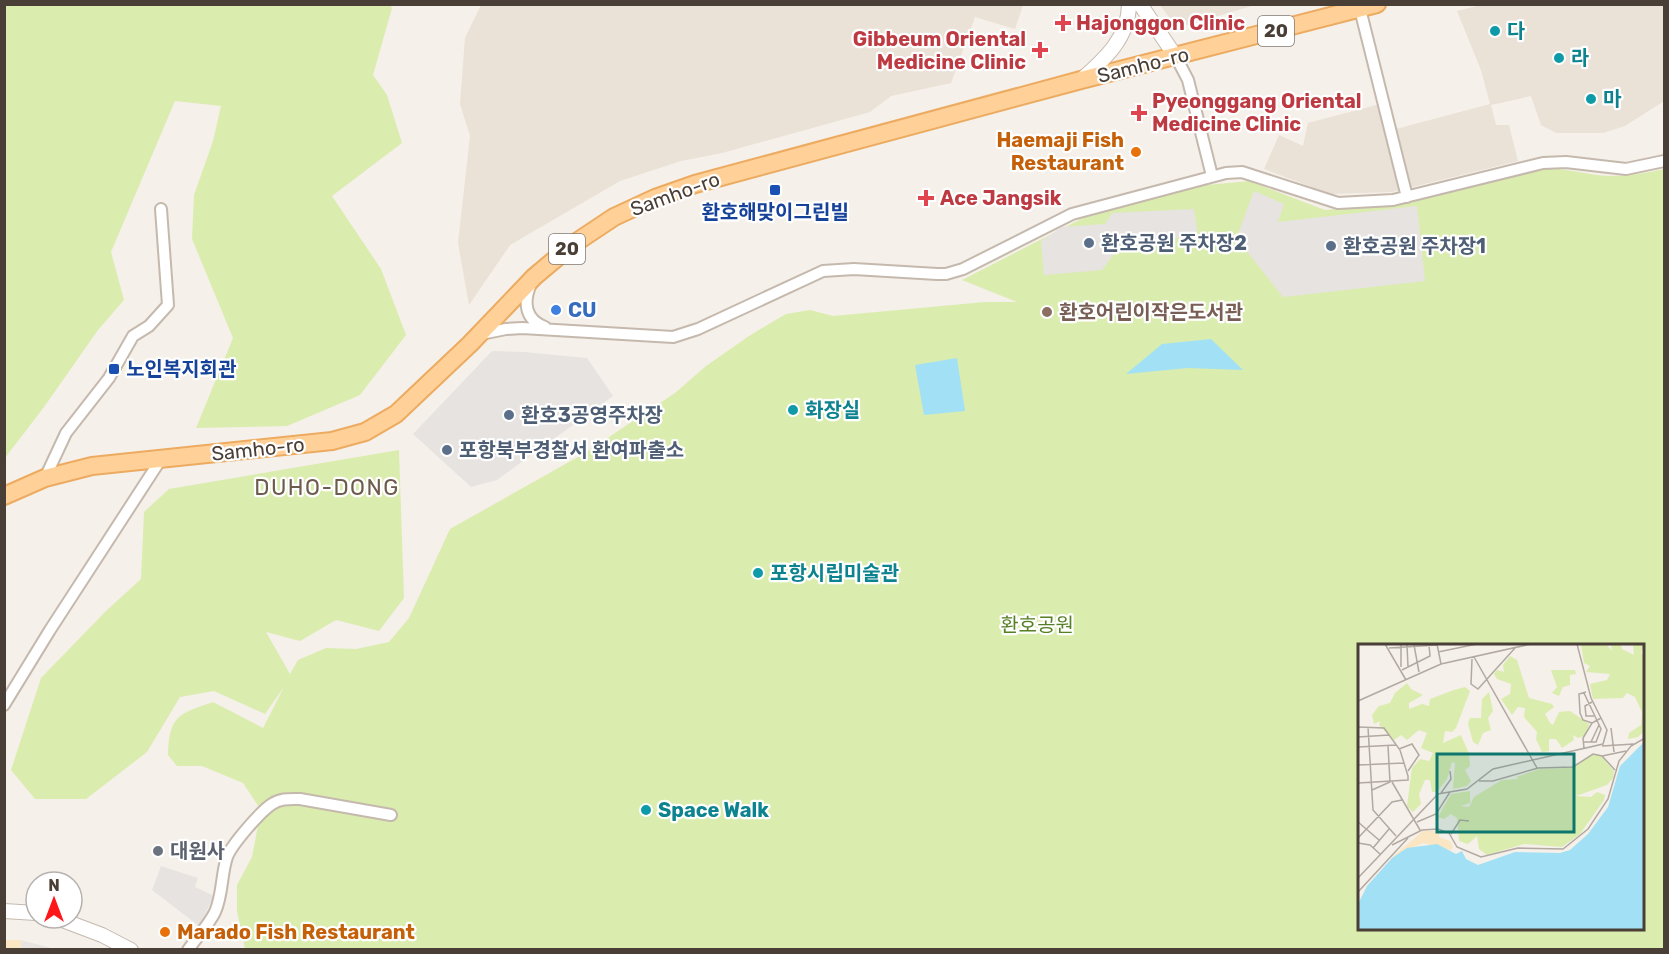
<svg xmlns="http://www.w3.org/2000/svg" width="1669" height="954" font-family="Rubik,'Noto Sans KR',sans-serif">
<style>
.residential{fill:#eae1d7}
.green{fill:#dbecaf;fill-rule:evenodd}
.sand{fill:#fbe6c3}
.parking{fill:#e7e3e1}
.water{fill:#a2e1f5}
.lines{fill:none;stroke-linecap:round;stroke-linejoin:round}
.minor-casing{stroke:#c5b9ae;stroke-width:14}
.tertiary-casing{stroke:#c5b9ae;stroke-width:16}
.primary-casing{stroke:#ecab60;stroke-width:20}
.minor{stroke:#fff;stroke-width:10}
.tertiary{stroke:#fff;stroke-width:14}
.primary{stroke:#ffd198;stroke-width:16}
.health-dot{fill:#e0444e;stroke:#fff;stroke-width:2}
.culture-dot{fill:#0f9aa8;stroke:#fff;stroke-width:2}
.food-dot{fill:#e8710a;stroke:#fff;stroke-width:2}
.transit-dot{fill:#1a4fb4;stroke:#fff;stroke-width:2}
.service-dot{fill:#5c6f8a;stroke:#fff;stroke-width:2}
.shop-dot{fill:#3f7fe0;stroke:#fff;stroke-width:2}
.education-dot{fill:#8d6e63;stroke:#fff;stroke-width:2}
.worship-dot{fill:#6b7280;stroke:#fff;stroke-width:2}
.labels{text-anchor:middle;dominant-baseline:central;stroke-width:4.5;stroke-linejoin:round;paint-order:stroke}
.shield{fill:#fff;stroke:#807973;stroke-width:1.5}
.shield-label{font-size:18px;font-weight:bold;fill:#4a3f37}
.health-label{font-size:20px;font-weight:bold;fill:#be3a42;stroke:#fff;text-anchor:start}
.culture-label{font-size:20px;font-weight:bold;fill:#0d838f;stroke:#fff;text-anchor:start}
.street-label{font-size:20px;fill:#4a3f37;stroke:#fff}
.food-label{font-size:20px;font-weight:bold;fill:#c56008;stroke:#fff;text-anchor:end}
.transit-label{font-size:20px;font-weight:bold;fill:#164399;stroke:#fff}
.service-label{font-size:20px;font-weight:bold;fill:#4e5e75;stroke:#fff;text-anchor:start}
.shop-label{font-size:20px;font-weight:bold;fill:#366cbe;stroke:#fff;text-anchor:start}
.education-label{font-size:20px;font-weight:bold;fill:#785e54;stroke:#fff;text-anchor:start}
.park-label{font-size:20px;fill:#568025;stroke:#fff}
.worship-label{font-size:20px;font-weight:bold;fill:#5b616d;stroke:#fff;text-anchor:start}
.quarter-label{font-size:22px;letter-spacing:1.5px;fill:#6d5b4d;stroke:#fff}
.inset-road{fill:none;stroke:#b1a9a2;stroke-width:1.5}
.view{fill:#0f766e;fill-opacity:0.15;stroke:#0f766e;stroke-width:3}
.inset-edge{fill:none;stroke:#4a3f37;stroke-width:3}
</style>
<rect width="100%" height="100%" fill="#f5f0e9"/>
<path class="residential" d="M 1485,4 L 1664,5 L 1664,101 L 1625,126 L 1603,133 L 1556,133 L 1541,125 L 1531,96 L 1491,105 L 1496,125 L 1509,125 L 1518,161 L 1392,192 L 1330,194 L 1264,169 L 1279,135 L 1303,146 L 1308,123 L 1388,102 L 1396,129 L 1490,104 L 1481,70 L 1457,11 Z
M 481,5 L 481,4 L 1023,5 L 1015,29 L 975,17 L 951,83 L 891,96 L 870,112 L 722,153 L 681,161 L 620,181 L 510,245 L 469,305 L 458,243 L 470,136 L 460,104 L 465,38 Z
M 1160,5 L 1255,5 L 1184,26 L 1169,17 Z"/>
<path class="green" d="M 5,4 L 390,5 L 392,8 L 373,75 L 387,95 L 402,143 L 332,196 L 381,269 L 406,335 L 360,395 L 287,426 L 196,428 L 233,338 L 192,239 L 194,195 L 213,141 L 221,106 L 175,101 L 111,252 L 124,300 L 98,330 L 44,407 L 5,458 Z
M 1548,168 C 1569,169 1588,175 1609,176 C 1628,176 1646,173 1664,169 L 1664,949 L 245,949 L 237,911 L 237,885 L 252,857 L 261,810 L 243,783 L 202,766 L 177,766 L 168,755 C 169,715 179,714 213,702 L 263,728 L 284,687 L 265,714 L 214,691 L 180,697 L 147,752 L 86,799 L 35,799 L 11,770 L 41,678 L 106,611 L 141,579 L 144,512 L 169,489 L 399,450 L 404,598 L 379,631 L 336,620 L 300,641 L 266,632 L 290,674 L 298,660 L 326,648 L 356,649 L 389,642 L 409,618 L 450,529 L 585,453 L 675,393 L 706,366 L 749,336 L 786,314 L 810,310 L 833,316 L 985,302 L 1017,302 L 962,280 L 1083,218 L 1196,186 L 1249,181 L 1325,210 L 1396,205 ZM 1360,645 L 1644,645 L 1644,928 L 1360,928 Z"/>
<path class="sand" d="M 5,940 L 21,940 L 21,949 L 5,950 Z"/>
<path class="parking" d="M 1254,191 L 1284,204 L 1278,222 L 1417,206 L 1425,281 L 1283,297 L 1245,249 L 1235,242 Z
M 1194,209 L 1198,236 L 1121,244 L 1102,270 L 1044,275 L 1041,241 L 1062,227 L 1105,224 L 1112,213 Z
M 492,351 L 524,352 L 587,358 L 613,396 L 497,480 L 471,487 L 413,434 Z
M 161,866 L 198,878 L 195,887 L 214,896 L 199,926 L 152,890 Z
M 21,940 L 55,949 L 21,949 Z"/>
<path class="water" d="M 1211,339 L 1243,370 L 1188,368 L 1126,374 L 1162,344 Z
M 957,358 L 965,411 L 924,415 L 915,365 Z"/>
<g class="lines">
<g class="minor-casing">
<path id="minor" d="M 1360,9 L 1407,197
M 1176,57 L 1188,80 L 1212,176
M 531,284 C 523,302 525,320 545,327
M 481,334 L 506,329 L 522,328 L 673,337 L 698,329 L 823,271 L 854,269 L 937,274 L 946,274 L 963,269 L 1072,214 L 1226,173 L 1242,172 L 1338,203 L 1393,200 L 1543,163 L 1566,162 L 1626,169 L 1664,161
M 45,478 L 66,433 L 109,378 L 133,336 L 149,326 L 168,305 L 161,209
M 4,705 L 50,630 L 161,459
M 188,950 C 197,937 208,926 215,912 C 223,894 221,875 227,857 C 232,844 261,811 272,804 C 281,798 290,799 300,799 L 391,815"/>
</g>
<g class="tertiary-casing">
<path id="tertiary" d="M 1140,4 L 1176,57
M 1082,79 C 1105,59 1129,37 1129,4
M 4,911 L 36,913
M 57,918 L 102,935 L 131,950"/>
</g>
<g class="primary-casing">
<path id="primary" d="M 4,496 L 45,478 L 92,466 L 332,441 L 365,432 L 396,414 L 470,344 L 534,277 L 572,245 L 614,217 L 655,198 L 695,184 L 1081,80 L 1377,4"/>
</g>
<use href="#minor" class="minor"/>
<use href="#tertiary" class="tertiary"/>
<use href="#primary" class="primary"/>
</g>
<g class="health-dot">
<path d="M1060 14h6v6h6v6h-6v6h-6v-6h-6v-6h6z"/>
<path d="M1037 41h6v6h6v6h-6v6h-6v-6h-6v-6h6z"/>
<path d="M1136 104h6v6h6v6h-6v6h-6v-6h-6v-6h6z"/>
<path d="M923 189h6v6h6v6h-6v6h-6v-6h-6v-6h6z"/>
</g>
<g class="culture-dot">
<circle cx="1495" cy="31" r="6"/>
<circle cx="1559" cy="58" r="6"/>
<circle cx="1591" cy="99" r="6"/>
<circle cx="793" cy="410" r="6"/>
<circle cx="758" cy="573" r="6"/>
<circle cx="646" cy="810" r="6"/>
</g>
<g class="food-dot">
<circle cx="1136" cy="152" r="6"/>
<circle cx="165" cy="932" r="6"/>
</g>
<g class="transit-dot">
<rect x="769" y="184" width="12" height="12" rx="3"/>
<rect x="108" y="363" width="12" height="12" rx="3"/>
</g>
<g class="service-dot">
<circle cx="1089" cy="243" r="6"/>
<circle cx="1331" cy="246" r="6"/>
<circle cx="509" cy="415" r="6"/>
<circle cx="447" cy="450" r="6"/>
</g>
<circle class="shop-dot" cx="556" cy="310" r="6"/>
<circle class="education-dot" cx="1047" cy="312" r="6"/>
<circle class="worship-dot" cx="158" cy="851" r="6"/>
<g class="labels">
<g class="shield">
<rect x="1258" y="16" width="36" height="30" rx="4.5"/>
<rect x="549" y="234" width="36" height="30" rx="4.5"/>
</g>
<g class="shield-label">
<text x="1276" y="31">20</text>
<text x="567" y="249">20</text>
</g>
<g class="health-label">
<text x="1076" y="23">Hajonggon Clinic</text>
<text x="1026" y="39" text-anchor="end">Gibbeum Oriental<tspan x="1026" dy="23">Medicine Clinic</tspan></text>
<text x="1152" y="101">Pyeonggang Oriental<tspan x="1152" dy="23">Medicine Clinic</tspan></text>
<text x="940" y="198">Ace Jangsik</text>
</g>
<g class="culture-label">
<text x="1507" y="31">다</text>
<text x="1571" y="58">라</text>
<text x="1603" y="99">마</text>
<text x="805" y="410">화장실</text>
<text x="770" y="573">포항시립미술관</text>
<text x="658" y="810">Space Walk</text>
</g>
<g class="street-label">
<text transform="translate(1143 65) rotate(-14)">Samho-ro</text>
<text transform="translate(675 194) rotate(-20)">Samho-ro</text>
<text transform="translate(258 449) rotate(-6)">Samho-ro</text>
</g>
<g class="food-label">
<text x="1124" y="140">Haemaji Fish<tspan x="1124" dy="23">Restaurant</tspan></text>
<text x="177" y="932" text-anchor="start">Marado Fish Restaurant</text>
</g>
<g class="transit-label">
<text x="775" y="212">환호해맞이그린빌</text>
<text x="126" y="369" text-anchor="start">노인복지회관</text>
</g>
<g class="service-label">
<text x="1101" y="243">환호공원 주차장2</text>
<text x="1343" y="246">환호공원 주차장1</text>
<text x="521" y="415">환호3공영주차장</text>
<text x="459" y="450">포항북부경찰서 환여파출소</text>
</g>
<g class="shop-label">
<text x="568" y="310">CU</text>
</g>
<g class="education-label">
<text x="1059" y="312">환호어린이작은도서관</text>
</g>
<g class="park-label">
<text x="1037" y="625">환호공원</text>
</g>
<g class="worship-label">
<text x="170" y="851">대원사</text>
</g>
<g class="quarter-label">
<text x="327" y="487">DUHO-DONG</text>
</g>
</g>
<g transform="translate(1358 644)">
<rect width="286" height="286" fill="#f5f0e9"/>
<path d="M 223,0 L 248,0 L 254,7 L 253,0 L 263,0 L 264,5 L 276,11 L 275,0 L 286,0 L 283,9 L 287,13 L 286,87 L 280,93 L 270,95 L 271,89 L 283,81 L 284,68 L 277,53 L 269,49 L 265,54 L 235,55 L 232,40 L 249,36 L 252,30 L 228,28 L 232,22 L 226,19 ZM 152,12 L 159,16 L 171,54 L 194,60 L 196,63 L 187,70 L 192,79 L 195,81 L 201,68 L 212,67 L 231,80 L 228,91 L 220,94 L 215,91 L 216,96 L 204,104 L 198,95 L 191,95 L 191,107 L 184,108 L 178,95 L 179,88 L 166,73 L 167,64 L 160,63 L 154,71 L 143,55 L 152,50 L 153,40 L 139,35 L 136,30 L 139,26 L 146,28 L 145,21 ZM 193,26 L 217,26 L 218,30 L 212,31 L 212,41 L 205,43 L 201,52 L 194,49 L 199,43 ZM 49,39 L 53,45 L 65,51 L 51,59 L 51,65 L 64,60 L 71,62 L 72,55 L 96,46 L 107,43 L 112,47 L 98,84 L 94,88 L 87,87 L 85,99 L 103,91 L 111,110 L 112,122 L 107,126 L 113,137 L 109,142 L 95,145 L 97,119 L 94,118 L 89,135 L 79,148 L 74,148 L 72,136 L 67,136 L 61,150 L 63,160 L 55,168 L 49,162 L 54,124 L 62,115 L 71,117 L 75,109 L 63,104 L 69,89 L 61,86 L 49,96 L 43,91 L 36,96 L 21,81 L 22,77 L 16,80 L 14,71 L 21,62 L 32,59 L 37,49 ZM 131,48 L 135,67 L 130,74 L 133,86 L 125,89 L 120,101 L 115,98 L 110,80 L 112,74 L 123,74 L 124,55 ZM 235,110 L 242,111 L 256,127 L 255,134 L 249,141 L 218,152 L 233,153 L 239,148 L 247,151 L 246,156 L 222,190 L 204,203 L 166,200 L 129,211 L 121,205 L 119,192 L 110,200 L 101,197 L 99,174 L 93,170 L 86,175 L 80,173 L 93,150 L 112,147 L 112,159 L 102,162 L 111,163 L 116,153 L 144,136 L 161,135 L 158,133 L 182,125 L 211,124 Z" fill="#dbecaf"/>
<path d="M 65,187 L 81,187 L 81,193 L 92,197 L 95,203 L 93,206 L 65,199 L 33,214 Z" fill="#fbe6c3"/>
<path d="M 286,98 L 286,286 L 0,286 L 0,260 L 9,242 L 34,214 L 49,204 L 79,200 L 98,210 L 104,207 L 108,215 L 120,221 L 157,208 L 202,209 L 212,206 L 230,190 L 250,163 L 262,122 Z" fill="#a2e1f5"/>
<path class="inset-road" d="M 27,0 L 48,36M 79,0 L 83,20M 49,1 L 50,23M 56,1 L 61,28M 31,4 L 79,1M 80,8 L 119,0M 116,13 L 179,124M 114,15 L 113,40 L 120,45 L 157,4M 43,23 L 43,0M 44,26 L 72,12 L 71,1M 228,48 L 221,50 L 222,69 L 225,76 L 234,79M 0,57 L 83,20 L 173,0M 234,58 L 227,62 L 228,72 L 236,72M 0,83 L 26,84 L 42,106 L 50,132 L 50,136 L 0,139M 10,83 L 15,166 L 38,192M 253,84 L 256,108M 0,93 L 31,91M 225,98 L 238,98 L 243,85 L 226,49M 233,98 L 241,81M 244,102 L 276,100M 0,103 L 38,101M 226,104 L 225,94 L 234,79 L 243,74M 41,105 L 54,100 L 61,111 L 50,127M 244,112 L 268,107M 0,121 L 46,119M 121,137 L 135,137 L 180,124 L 215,123 L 235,110 L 244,112 L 257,126M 34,138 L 62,186M 14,146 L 32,138 L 30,102M 83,149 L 93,135 L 92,127M 0,178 L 21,196M 59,178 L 78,170 L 92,148M 93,190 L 102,176 L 111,177M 0,194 L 34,158 L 44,156M 0,199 L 12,201 L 22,210M 34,201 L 64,186 L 80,185 L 91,189 L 99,203 L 123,213 L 160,204 L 205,205 L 230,185 L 250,155 L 261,117 L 273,102 L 287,94M 15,204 L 31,185M 0,234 L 80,150 L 109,145 L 135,125 L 245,100 L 249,86 L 233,54 L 219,0M 0,248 L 50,194"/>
<path class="view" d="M 79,110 L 216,110 L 216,188 L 79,188 Z"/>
<rect width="286" height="286" class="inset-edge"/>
</g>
<rect width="1669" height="954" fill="none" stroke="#4a3f37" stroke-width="12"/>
<g transform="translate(54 900)"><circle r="28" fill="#ffffff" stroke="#b7b2af" stroke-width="1.5"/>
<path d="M0-4.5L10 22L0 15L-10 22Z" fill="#ff1619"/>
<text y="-9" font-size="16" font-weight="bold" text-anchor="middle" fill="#4a3f37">N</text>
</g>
</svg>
